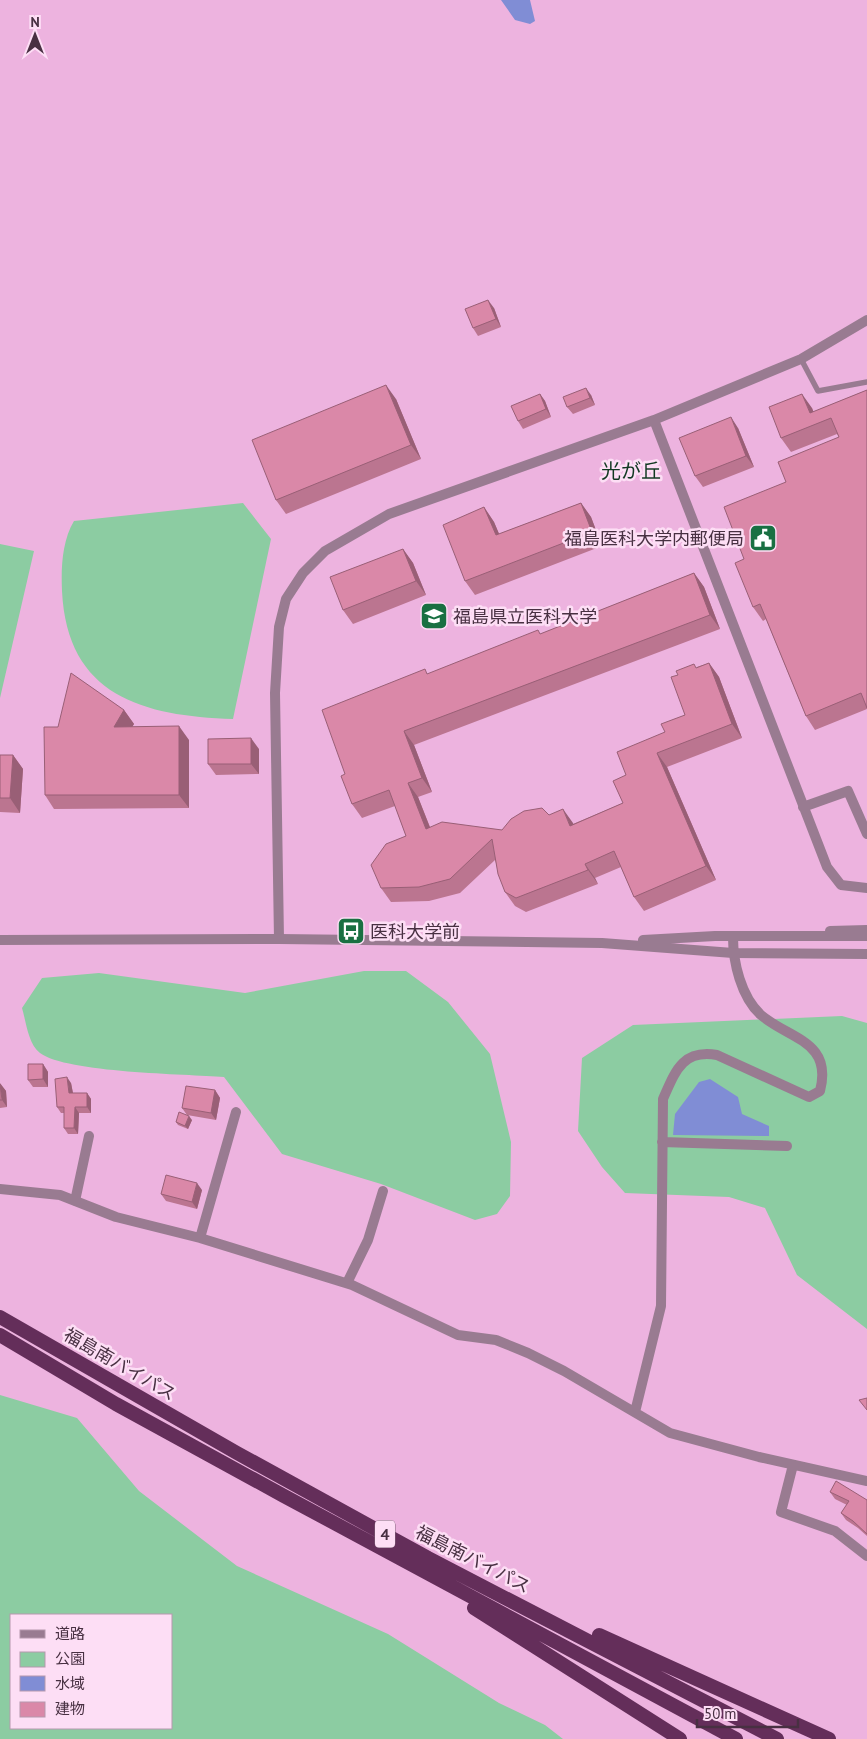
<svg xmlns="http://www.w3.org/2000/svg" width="867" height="1739" font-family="'PT Sans','Noto Sans JP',sans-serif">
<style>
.green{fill:#8ccca2;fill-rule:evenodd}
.water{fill:#808dd5}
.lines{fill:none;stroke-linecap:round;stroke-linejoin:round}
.service{stroke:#997b91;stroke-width:5.5}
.minor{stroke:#997b91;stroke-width:10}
.tertiary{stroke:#997b91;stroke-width:10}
.trunk{stroke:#642e5a;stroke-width:14}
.wall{fill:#bb7590}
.shaded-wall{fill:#995f76}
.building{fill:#da88a8;stroke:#995f76}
.labels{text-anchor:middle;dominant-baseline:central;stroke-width:5;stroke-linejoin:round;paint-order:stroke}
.shield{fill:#fddef5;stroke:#7e6478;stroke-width:1}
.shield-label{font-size:16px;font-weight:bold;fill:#483042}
.poi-label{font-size:18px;fill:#483042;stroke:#fddef5;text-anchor:start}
.street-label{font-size:18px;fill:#483042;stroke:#fddef5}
.quarter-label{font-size:20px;fill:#113821;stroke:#fddef5}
</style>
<rect width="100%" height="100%" fill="#edb3df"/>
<path class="green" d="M 243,503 L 271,539 L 233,719 C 143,716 67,696 62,591 C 61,568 62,541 74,521 Z
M 0,544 L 34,551 L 0,698 Z
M 364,971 L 406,971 L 448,1002 L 490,1054 L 511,1142 L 510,1196 L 497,1214 L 475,1220 L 381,1184 L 282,1154 L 224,1077 C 186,1074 67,1073 40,1053 C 28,1044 26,1021 22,1008 L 42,978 L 99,973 L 245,993 Z
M 842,1016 L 867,1023 L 867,1329 L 797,1275 L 765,1208 L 729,1197 L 625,1193 L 602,1167 L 578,1131 L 582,1058 L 633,1025 Z
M 0,1395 L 77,1418 L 139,1491 L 237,1566 L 388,1634 L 499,1703 L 545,1725 L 563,1739 L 0,1739 ZM 11,1615 L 171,1615 L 171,1728 L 11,1728 Z"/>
<path class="water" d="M 501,0 L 530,0 L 535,21 L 530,24 L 515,20 Z
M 710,1079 L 738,1097 L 742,1114 L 769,1126 L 769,1136 L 673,1135 L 675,1114 L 699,1082 Z"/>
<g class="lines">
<path class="service" d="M 801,359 L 818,391 L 867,382"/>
<path class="minor" d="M 654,420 L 827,867 L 841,885 L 867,888
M 803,807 L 848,791 L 867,834
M 830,931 L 867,930
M 279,939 L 275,693 L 279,627 L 286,599 L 303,573 L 325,551 L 389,514 L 654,420 L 801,359 L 867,320
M 662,1142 L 787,1146
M 0,1189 L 60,1195 L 116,1217 L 200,1238 L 352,1285 L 458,1335 L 496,1340 L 528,1353 L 564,1371 L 670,1433 L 759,1457 L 867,1481
M 75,1201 L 89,1136
M 200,1238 L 236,1112
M 347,1283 L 368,1240 L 383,1191
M 635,1412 L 661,1306 L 663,1099 C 675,1072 682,1049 717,1055 L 809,1097 L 820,1091 C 833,1041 789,1039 761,1015 C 741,997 733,962 733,937
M 793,1465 L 781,1512 L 835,1531 L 867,1556"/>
<path class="tertiary" d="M 0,940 L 279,939 L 602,943 L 733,953 L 867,954
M 643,940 L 715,936 L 867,936"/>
<path class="trunk" d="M 0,1317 L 237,1453 L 428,1558 L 777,1739
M 0,1335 L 116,1404 L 284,1496 L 736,1739
M 474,1608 L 680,1739
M 599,1635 L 829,1739"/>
</g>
<path class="wall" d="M 494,308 L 501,327 L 478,336 L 473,328 Z
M 867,390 L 867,709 L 815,730 L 806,716 L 766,619 L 763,621 L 753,607 L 744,559 L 786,482 L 839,437 L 837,434 L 791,452 L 781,438 L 812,408 L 813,412 Z
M 540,394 L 545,401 L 551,417 L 523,429 L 518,421 Z
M 591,395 L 595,405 L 573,414 L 567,407 Z
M 396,399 L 421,459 L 286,514 L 276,500 Z
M 738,428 L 754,467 L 703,487 L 695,476 Z
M 581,503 L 591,517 L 602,546 L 475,595 L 465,581 L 484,507 L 494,522 L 499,534 Z
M 403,549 L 413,563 L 426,595 L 353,624 L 343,610 Z
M 694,573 L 704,587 L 720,629 L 414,745 L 432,792 L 418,797 L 430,827 L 502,830 L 549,815 L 573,824 L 623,803 L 626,775 L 665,732 L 685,715 L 697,667 L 709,663 L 719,677 L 742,738 L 667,767 L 716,880 L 644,911 L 634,897 L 621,867 L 595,878 L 598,884 L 526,912 L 515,906 L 505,892 L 495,860 L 460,893 L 429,901 L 391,902 L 381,888 L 406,836 L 395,806 L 362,818 L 352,804 L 345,774 L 429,674 L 541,634 Z
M 124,710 L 134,724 L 132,727 L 189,740 L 189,808 L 54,809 L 45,795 L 58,727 Z
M 259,749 L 259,774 L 216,775 L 208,764 Z
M 0,755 L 13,755 L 23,769 L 20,813 L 0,812 Z
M 43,1064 L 48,1072 L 48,1087 L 33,1087 L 28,1080 Z
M 71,1083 L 73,1093 L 87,1093 L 91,1099 L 91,1113 L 79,1113 L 78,1134 L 68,1134 L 64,1128 L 64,1113 L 61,1113 L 57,1107 Z
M 0,1084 L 6,1091 L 7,1107 L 0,1108 Z
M 215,1090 L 220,1098 L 216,1120 L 187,1115 L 182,1108 Z
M 192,1120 L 188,1129 L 178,1125 L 176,1122 Z
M 202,1190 L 197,1209 L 166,1201 L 161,1194 Z
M 830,1492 L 867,1500 L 867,1536 L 858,1528 L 846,1520 L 841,1513 L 847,1505 L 835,1499 Z"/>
<path class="shaded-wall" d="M 488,300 L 494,308 L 501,327 L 496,319 Z
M 386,385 L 396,399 L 421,459 L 411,445 Z
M 586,388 L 591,395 L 595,405 L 590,398 Z
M 540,394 L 545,401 L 551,417 L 546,409 Z
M 802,394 L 812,408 L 818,423 L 810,413 Z
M 731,417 L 738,428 L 754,467 L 746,456 Z
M 581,503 L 591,517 L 602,546 L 592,532 Z
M 484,507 L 494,522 L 506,550 L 496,535 Z
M 403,549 L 413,563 L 426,595 L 416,581 Z
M 694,573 L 704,587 L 720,629 L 710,615 Z
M 709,663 L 719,677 L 742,738 L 732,724 Z
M 124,710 L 134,724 L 124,740 L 114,727 Z
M 179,726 L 189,740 L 189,808 L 179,795 Z
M 404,731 L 414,745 L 432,792 L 422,778 Z
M 251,738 L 259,749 L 259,774 L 251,764 Z
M 657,753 L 667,767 L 716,880 L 706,866 Z
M 13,755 L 23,769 L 20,813 L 10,798 Z
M 408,783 L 418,797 L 436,843 L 426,829 Z
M 563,809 L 573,823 L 580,840 L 570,826 Z
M 585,864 L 595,878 L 598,884 L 588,870 Z
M 43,1064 L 48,1072 L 48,1087 L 43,1079 Z
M 67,1077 L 71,1083 L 74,1099 L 69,1093 Z
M 0,1083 L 6,1091 L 7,1107 L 2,1100 Z
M 215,1090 L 220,1098 L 216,1120 L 211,1113 Z
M 87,1093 L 91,1099 L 91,1113 L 87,1107 Z
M 75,1107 L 79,1113 L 78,1134 L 74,1128 Z
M 189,1116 L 192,1120 L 188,1129 L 185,1126 Z
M 197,1183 L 202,1190 L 197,1209 L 192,1202 Z"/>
<path class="building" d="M 488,300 L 496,319 L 473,328 L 465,309 Z
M 386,385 L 411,445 L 276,500 L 252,440 Z
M 586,388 L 590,398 L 567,407 L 563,397 Z
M 867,390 L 867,708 L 861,693 L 806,716 L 760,604 L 753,607 L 735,563 L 744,559 L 724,507 L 786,482 L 778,462 L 839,437 L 831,418 L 781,438 L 769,407 L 802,394 L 810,413 Z
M 540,394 L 546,409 L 518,421 L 511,406 Z
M 731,417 L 746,456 L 695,476 L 679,438 Z
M 581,503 L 592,532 L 465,581 L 443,525 L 484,507 L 496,535 Z
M 403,549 L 416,581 L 343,610 L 330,577 Z
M 694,573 L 710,615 L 404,731 L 422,778 L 408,783 L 426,829 L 442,822 L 502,830 L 511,819 L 524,811 L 542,808 L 549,815 L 563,809 L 570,826 L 623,803 L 613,781 L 626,775 L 617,752 L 665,732 L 661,724 L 685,715 L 671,677 L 678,675 L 676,671 L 694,664 L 696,668 L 709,663 L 732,724 L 657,753 L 706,866 L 634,897 L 614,851 L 585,864 L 588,870 L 516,898 L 505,892 L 498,874 L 492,839 L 450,879 L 419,887 L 381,888 L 371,865 L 386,844 L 406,836 L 389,790 L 352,804 L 341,776 L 345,774 L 322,710 L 425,669 L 427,674 L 538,630 L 540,634 Z
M 71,673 L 124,710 L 114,727 L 179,726 L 179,795 L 45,795 L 44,727 L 58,727 Z
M 251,738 L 251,764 L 208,764 L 208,739 Z
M 0,755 L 13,755 L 10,798 L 0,798 Z
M 28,1064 L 43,1064 L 43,1079 L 28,1080 Z
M 67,1077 L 69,1093 L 87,1093 L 87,1107 L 75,1107 L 74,1128 L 64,1128 L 64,1107 L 57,1107 L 55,1079 Z
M 0,1084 L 2,1100 L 0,1100 Z
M 186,1086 L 215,1090 L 211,1113 L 182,1108 Z
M 179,1112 L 189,1116 L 185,1126 L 176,1122 Z
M 166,1175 L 197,1183 L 192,1202 L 161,1194 Z
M 867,1398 L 867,1410 L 859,1400 Z
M 836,1481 L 867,1500 L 867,1534 L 853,1521 L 841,1513 L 849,1501 L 830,1492 Z"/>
<defs>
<g id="civic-square" transform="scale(1.4375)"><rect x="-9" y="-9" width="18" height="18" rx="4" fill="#197042" stroke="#fddef5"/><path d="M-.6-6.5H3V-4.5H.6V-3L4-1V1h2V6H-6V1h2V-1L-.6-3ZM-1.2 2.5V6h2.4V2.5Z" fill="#fff"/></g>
<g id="university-square" transform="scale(1.4375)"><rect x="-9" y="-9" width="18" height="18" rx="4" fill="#197042" stroke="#fddef5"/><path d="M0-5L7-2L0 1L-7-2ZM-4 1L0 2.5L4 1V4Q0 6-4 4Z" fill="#fff"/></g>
<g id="bus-square" transform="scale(1.4375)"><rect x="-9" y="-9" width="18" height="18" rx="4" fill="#197042" stroke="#fddef5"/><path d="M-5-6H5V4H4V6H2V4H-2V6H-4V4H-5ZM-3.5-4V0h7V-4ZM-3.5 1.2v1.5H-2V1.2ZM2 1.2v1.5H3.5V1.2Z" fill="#fff"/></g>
</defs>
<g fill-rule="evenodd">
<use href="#civic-square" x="763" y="538"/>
<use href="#university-square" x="434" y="616"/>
<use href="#bus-square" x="351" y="931"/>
</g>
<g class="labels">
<rect class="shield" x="375" y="1520.5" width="20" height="27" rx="4"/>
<g class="shield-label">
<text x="385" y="1534">4</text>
</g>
<g class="poi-label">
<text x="744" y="538" text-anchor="end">福島医科大学内郵便局</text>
<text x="453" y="616">福島県立医科大学</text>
<text x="370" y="931">医科大学前</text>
</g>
<g class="street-label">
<text transform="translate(120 1364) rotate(30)">福島南バイパス</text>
<text transform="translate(473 1559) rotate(27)">福島南バイパス</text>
</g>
<g class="quarter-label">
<text x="631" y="471">光が丘</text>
</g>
</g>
<rect x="10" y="1614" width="162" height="115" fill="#fddef5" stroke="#b598ad"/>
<rect x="20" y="1630" width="25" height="8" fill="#997b91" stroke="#b598ad"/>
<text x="55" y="1639" font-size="15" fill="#483042">道路</text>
<rect x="20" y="1652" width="25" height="15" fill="#8ccca2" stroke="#b598ad"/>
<text x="55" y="1664" font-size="15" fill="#483042">公園</text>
<rect x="20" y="1676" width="25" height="15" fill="#808dd5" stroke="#b598ad"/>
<text x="55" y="1689" font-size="15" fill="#483042">水域</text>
<rect x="20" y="1702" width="25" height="15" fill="#da88a8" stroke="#b598ad"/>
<text x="55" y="1714" font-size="15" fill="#483042">建物</text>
<g transform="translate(35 35)" stroke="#fddef5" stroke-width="4" paint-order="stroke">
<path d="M0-4L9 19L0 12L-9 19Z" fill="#483042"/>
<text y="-8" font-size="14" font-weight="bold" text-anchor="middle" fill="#483042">N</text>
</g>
<path d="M697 1719v8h101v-8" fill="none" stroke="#483042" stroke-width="2.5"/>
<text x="704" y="1719" font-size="15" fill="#483042" stroke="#fddef5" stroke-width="4" paint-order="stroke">50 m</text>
</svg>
